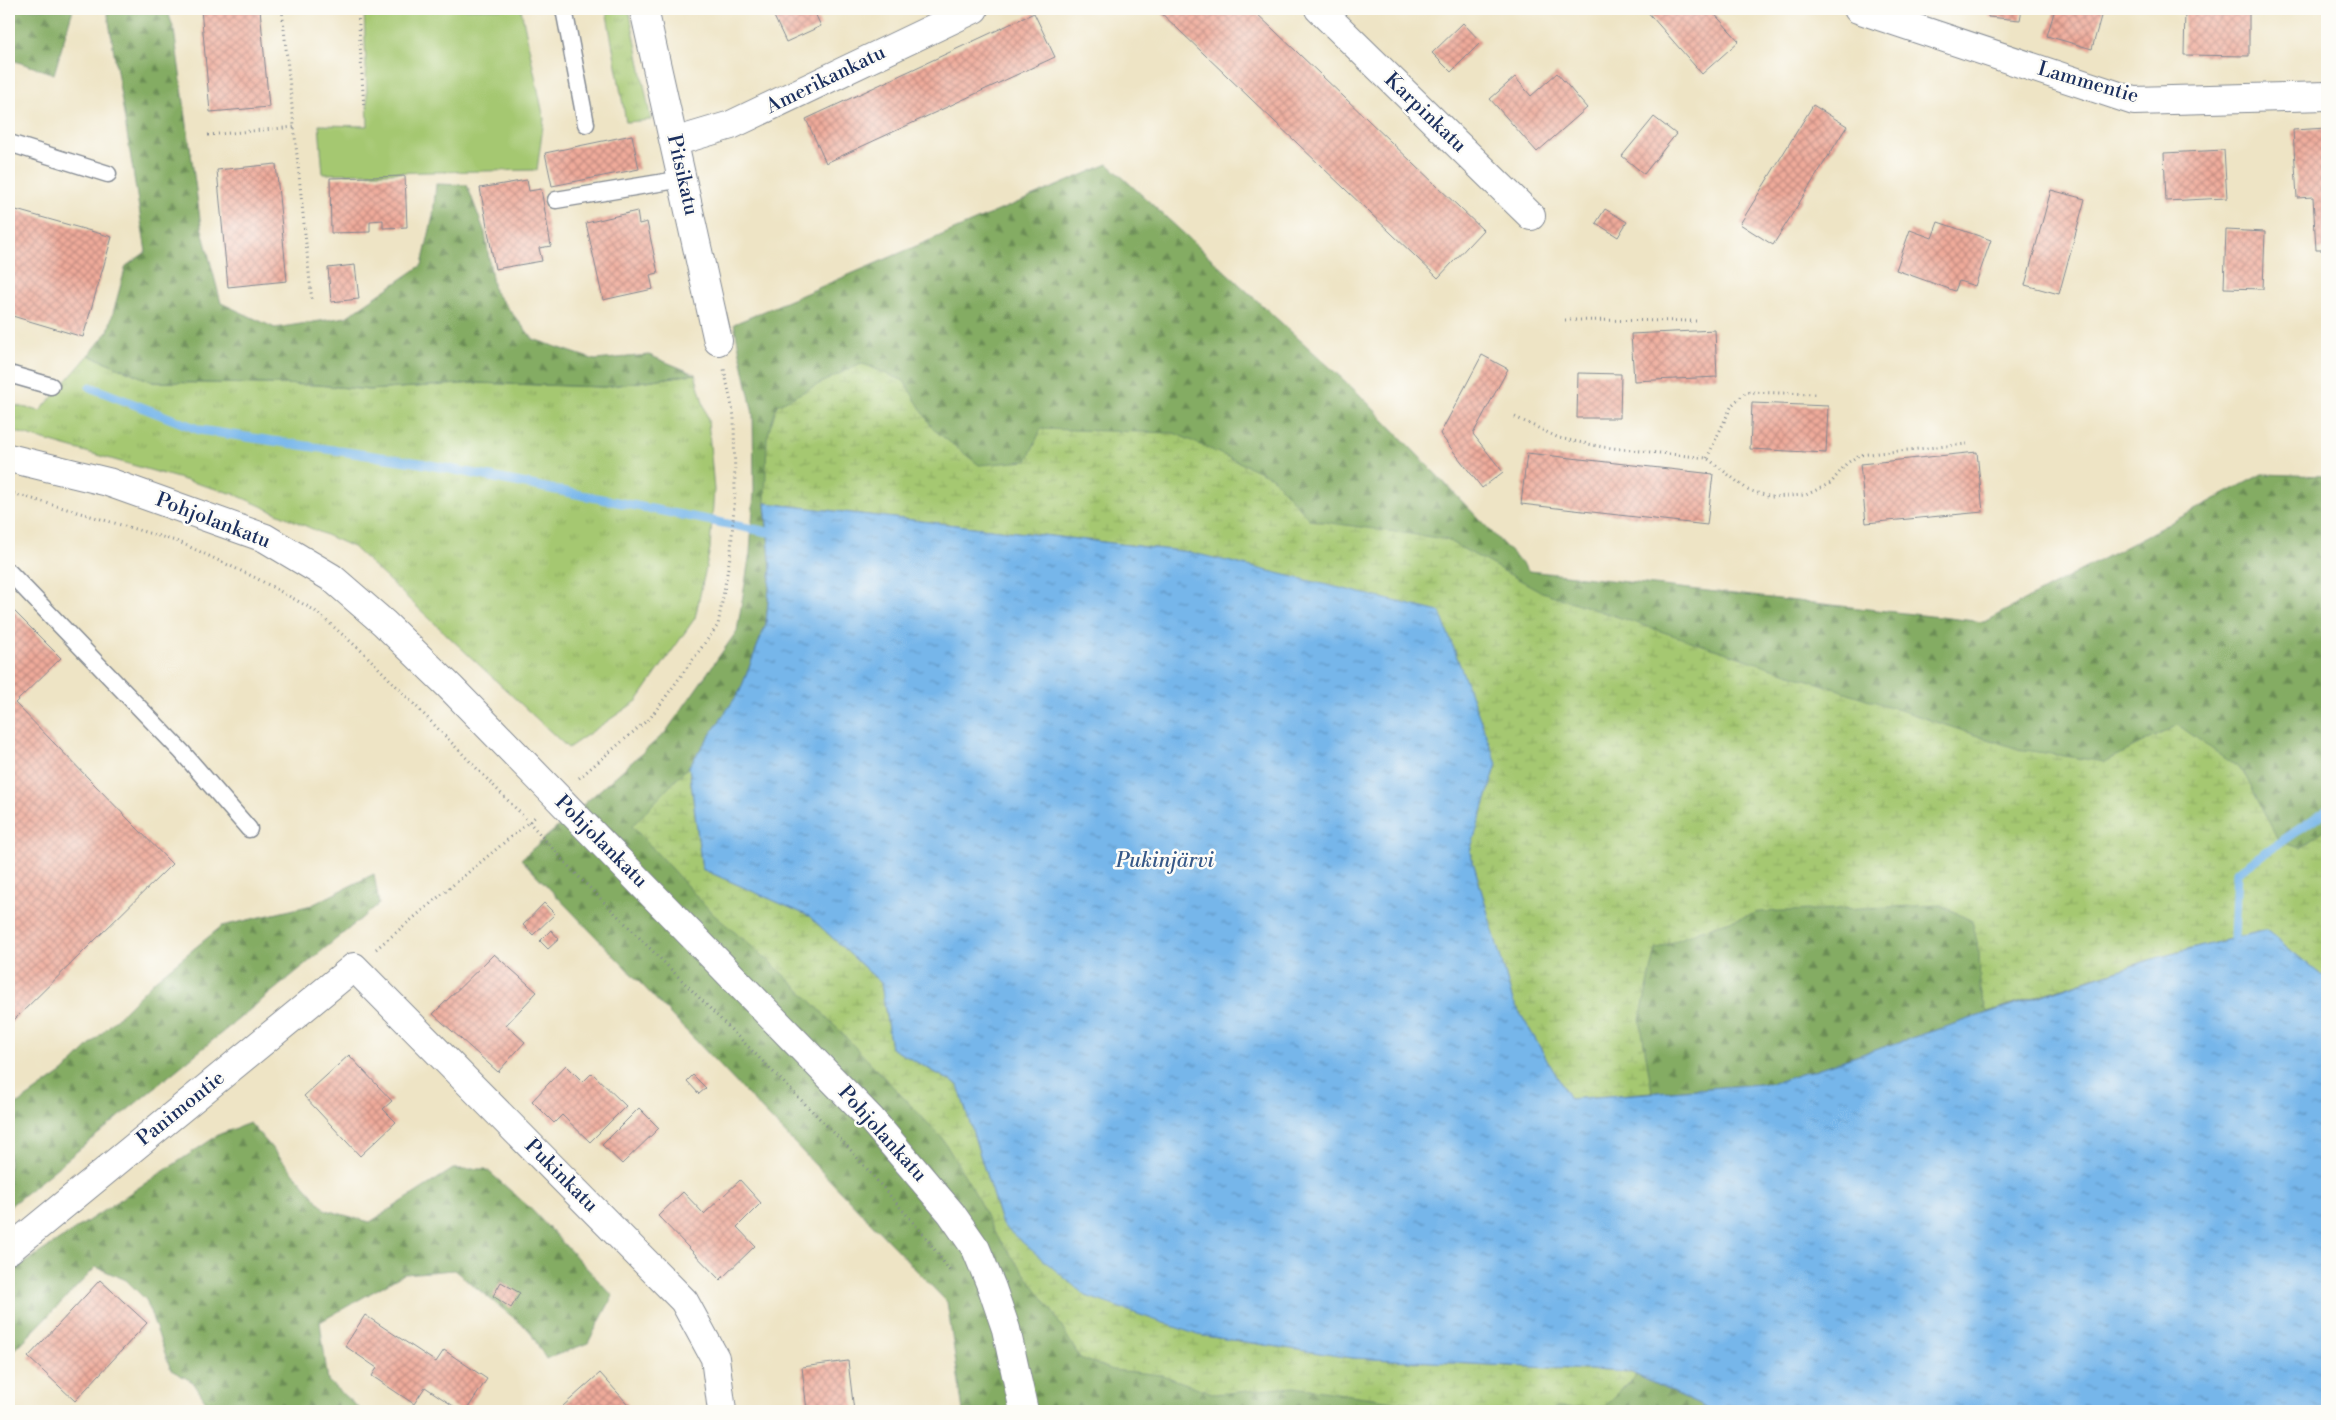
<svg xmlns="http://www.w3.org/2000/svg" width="2336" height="1420" font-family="'Libre Bodoni',serif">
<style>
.grass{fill:url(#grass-tufts);stroke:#607c68}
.forest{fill:url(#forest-firs);stroke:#506e60}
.wetland{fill:url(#wetland-marsh);stroke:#607c68}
.park{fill:#a5c871;stroke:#607c68}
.water{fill:url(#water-ripples);stroke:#4872a4}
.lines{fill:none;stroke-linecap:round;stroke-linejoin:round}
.stream{stroke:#76b6ea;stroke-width:9}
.building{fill:url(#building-cross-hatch)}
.service-casing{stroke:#848a92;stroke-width:19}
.minor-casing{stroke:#848a92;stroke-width:30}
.secondary-casing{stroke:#848a92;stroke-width:30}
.path{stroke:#848a92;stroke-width:3;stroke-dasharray:1 4;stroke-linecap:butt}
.service{stroke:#fff;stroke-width:16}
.minor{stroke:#fff;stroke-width:28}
.secondary{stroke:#fff;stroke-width:28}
.labels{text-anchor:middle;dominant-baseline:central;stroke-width:5;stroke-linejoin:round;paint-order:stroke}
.street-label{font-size:20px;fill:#1b2f5e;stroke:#fdfcf7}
.water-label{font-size:21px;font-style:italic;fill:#365888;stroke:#fdfcf7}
</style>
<defs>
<pattern id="grass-tufts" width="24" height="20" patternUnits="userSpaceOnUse" patternTransform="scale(1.25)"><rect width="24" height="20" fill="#a5c871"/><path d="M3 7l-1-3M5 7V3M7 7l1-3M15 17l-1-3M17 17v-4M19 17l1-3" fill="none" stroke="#8dac64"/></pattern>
<pattern id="forest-firs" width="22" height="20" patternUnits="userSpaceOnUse" patternTransform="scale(1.25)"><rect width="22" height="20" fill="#84ac63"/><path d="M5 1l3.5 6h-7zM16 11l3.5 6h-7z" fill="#6b8c55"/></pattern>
<pattern id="wetland-marsh" width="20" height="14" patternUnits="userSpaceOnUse" patternTransform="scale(1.25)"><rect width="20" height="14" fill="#a5c871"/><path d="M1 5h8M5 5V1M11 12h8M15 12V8" fill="none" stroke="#8dac64"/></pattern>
<pattern id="water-ripples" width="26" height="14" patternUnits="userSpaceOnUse" patternTransform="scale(1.25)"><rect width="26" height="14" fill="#76b6ea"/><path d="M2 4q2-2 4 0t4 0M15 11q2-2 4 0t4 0" fill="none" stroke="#6094c1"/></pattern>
<pattern id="building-cross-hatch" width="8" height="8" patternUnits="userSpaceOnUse" patternTransform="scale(1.25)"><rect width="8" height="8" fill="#efaa9a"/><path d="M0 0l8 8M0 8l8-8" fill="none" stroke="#c18b81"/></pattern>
</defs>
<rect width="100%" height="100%" fill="#fdfcf7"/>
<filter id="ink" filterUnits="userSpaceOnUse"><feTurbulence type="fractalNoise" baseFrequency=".02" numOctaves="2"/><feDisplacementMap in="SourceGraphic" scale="10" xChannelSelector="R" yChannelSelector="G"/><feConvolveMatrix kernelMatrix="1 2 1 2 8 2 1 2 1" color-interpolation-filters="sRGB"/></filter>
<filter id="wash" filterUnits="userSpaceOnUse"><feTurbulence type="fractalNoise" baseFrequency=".0096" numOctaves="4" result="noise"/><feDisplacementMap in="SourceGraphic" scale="20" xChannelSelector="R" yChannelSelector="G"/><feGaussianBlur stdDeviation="1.12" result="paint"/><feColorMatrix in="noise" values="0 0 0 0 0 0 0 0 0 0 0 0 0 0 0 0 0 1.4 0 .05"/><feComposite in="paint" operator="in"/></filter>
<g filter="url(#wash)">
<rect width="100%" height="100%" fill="#eee4c5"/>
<path class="grass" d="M 606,9 L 629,9 L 651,120 L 626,122 Z
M 89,355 L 153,382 L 318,385 L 369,390 L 475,383 L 604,387 L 695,374 L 708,420 L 714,490 L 710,549 L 695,618 L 637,701 L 568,748 L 353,547 L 234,494 L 9,430 L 9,404 L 40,411 Z"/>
<path class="forest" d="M 9,9 L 73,9 L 54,74 L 9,59 Z
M 107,9 L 167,9 L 174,30 L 201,226 L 221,303 L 275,328 L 346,317 L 422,265 L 433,216 L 436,184 L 467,185 L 485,233 L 494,291 L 533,339 L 595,360 L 649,355 L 695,374 L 604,387 L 475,383 L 369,390 L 318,385 L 153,382 L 89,355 L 108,331 L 126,266 L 146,252 Z
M 1108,164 L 1359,394 L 1529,571 L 1984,622 L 2262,474 L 2327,476 L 2327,980 L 2266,930 L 2156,958 L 1774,1083 L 1570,1099 L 1470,851 L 1497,764 L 765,504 L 771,568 L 766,624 L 740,691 L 689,766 L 1630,1372 L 1712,1411 L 963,1411 L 947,1302 L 521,859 L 665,733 L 737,631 L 750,553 L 754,491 L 753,414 L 734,324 Z
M 374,874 L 379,904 L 9,1207 L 9,1110 L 63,1072 L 155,980 L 222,926 L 312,905 Z
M 250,1123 L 326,1210 L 370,1222 L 453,1169 L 486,1169 L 530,1208 L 613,1296 L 588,1343 L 546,1359 L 529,1330 L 454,1270 L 404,1274 L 320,1322 L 328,1381 L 362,1411 L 212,1411 L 193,1382 L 171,1370 L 146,1300 L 126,1280 L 96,1267 L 9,1356 L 9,1273 L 220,1134 Z"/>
<path class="wetland" d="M 861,363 L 904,381 L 933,429 L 979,465 L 1027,461 L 1041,429 L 1174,433 L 1272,477 L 1310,520 L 1445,539 L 1542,592 L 2018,749 L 2105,762 L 2178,725 L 2243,771 L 2279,842 L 2301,848 L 2327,828 L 2327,980 L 2266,930 L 2156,958 L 1987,1012 L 1980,990 L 1979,950 L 1972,921 L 1941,905 L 1759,912 L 1699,931 L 1656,949 L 1640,1019 L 1652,1092 L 1570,1099 L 1513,1001 L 1470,851 L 1497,764 L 1189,552 L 765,503 L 767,438 L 777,405 Z
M 689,766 L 702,869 L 809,916 L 881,983 L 891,1048 L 958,1085 L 1002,1225 L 1198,1335 L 1353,1358 L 1630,1372 L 1636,1375 L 1603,1408 L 1558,1407 L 1550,1411 L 1464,1411 L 1294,1387 L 1215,1394 L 1162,1375 L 1113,1370 L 1080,1358 L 1052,1311 L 994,1232 L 974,1191 L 942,1138 L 810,1000 L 769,961 L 713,914 L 632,826 Z"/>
<path class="park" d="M 364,9 L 521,9 L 544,119 L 537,170 L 323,174 L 319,125 L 368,126 Z"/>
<path class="water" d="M 765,503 L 1189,552 L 1440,612 L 1497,764 L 1470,851 L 1513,1001 L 1570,1099 L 1774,1083 L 2156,958 L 2266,930 L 2327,980 L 2327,1411 L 1712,1411 L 1630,1372 L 1353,1358 L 1198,1335 L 1086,1296 L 1002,1225 L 958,1085 L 891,1048 L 881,983 L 809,916 L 702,869 L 689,766 L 740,691 L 766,624 L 771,568 Z"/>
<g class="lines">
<path class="stream" d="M 90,387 L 200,430 L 420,463 L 768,532
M 2234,938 L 2237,872 L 2327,810"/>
</g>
<g id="blocks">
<path class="building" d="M 201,9 L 260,9 L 269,107 L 210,112 Z
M 775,9 L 813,9 L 821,26 L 786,42 L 771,10 Z
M 1157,9 L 1252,9 L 1483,230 L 1438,278 Z
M 1645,9 L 1710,9 L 1739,41 L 1702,74 Z
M 1989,9 L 2022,9 L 2020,20 L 1988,17 Z
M 2055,9 L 2103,9 L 2092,49 L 2047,36 Z
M 2185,9 L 2249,9 L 2249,56 L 2184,55 Z
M 1034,13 L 1055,57 L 826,163 L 806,119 Z
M 1463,23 L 1481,42 L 1451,72 L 1432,53 Z
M 1557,73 L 1587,108 L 1537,152 L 1490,99 L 1515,77 L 1531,96 Z
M 1813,105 L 1847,126 L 1773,245 L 1740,224 Z
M 1654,117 L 1676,134 L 1644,174 L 1622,156 Z
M 2327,128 L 2327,250 L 2316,250 L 2313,197 L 2297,198 L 2293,130 Z
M 632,135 L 639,169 L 552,186 L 545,153 Z
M 2224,150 L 2227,198 L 2166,201 L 2164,153 Z
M 276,164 L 287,281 L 228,287 L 217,170 Z
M 405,176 L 407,227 L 383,228 L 383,220 L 370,221 L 370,232 L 331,233 L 330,178 Z
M 527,180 L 529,191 L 541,189 L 551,246 L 539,248 L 542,261 L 495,269 L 480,188 Z
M 2051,190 L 2085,199 L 2059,294 L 2025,285 Z
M 9,208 L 112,237 L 83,337 L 9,315 Z
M 1605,209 L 1627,222 L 1618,237 L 1596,223 Z
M 637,211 L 639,224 L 647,222 L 658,273 L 650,275 L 653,289 L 603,300 L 586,223 Z
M 1938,222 L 1991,240 L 1975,286 L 1959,281 L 1955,291 L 1896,270 L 1910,230 L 1932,238 Z
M 2226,230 L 2265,232 L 2263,289 L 2224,288 Z
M 355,265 L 359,299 L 331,302 L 328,268 Z
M 1715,330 L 1717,377 L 1634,381 L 1631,334 Z
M 1482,355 L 1508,369 L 1473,434 L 1503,472 L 1482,488 L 1440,434 Z
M 1578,373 L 1621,374 L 1620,418 L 1577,418 Z
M 1752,403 L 1828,406 L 1826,453 L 1750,449 Z
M 1977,452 L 1983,512 L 1866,523 L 1860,464 Z
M 1527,453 L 1713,474 L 1707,525 L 1521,504 Z
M 9,606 L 61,658 L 15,703 L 172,864 L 9,1025 Z
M 544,903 L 555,914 L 533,935 L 523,925 Z
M 551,930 L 559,939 L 548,949 L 540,941 Z
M 494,954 L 537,992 L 506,1025 L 525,1042 L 498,1072 L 433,1014 Z
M 349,1055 L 392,1101 L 383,1109 L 396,1122 L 360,1156 L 304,1096 Z
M 566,1065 L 583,1082 L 592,1073 L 626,1106 L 590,1142 L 562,1115 L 554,1123 L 532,1101 Z
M 693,1075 L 706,1088 L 699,1094 L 687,1081 Z
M 639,1108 L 659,1128 L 622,1164 L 602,1145 Z
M 740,1180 L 761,1203 L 737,1227 L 755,1246 L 720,1280 L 658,1216 L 683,1192 L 704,1214 Z
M 100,1280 L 147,1323 L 75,1401 L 28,1357 Z
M 501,1282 L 520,1293 L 511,1308 L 493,1296 Z
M 365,1315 L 436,1362 L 444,1350 L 487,1379 L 466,1411 L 461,1411 L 425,1387 L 414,1404 L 372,1376 L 377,1368 L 345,1346 Z
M 848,1361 L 854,1411 L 807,1411 L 802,1367 Z
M 600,1373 L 634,1411 L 568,1411 L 563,1406 Z"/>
</g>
</g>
<g filter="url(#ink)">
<use href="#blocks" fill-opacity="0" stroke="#848a92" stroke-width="1"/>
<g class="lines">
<g class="service-casing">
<path id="service" d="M 564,9 L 586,124
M 9,143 L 108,174
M 556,200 L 683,179
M 9,374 L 51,386
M 9,572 L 182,752 L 249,829"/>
</g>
<g class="minor-casing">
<path id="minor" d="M 644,9 L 718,341
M 1319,9 L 1531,216
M 1858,9 L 2134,101 L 2327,96
M 674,142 L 731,125 L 974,9
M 9,1250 L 354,967 L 684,1301 L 715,1358 L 722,1411"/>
</g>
<g class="secondary-casing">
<path id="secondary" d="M 9,458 L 108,482 L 265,538 L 332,578 L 384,623 L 450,687 L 871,1119 L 951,1213 L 976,1249 L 992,1288 L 1006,1329 L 1024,1411"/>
</g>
<path class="path" d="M 282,9 L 312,302
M 358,9 L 364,109
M 208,135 L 295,127
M 1565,320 L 1699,321
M 1515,417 L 1559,438 L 1603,447 L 1707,458 L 1748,490 L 1771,497 L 1806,495 L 1831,483 L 1846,464 L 1859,455 L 1967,444
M 1707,458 L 1732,405 L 1746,392 L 1816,394
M 9,492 L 179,542 L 256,578 L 314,610 L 364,653 L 529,822 L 572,870 L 848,1147 L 924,1235 L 950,1271
M 579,778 L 651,717 L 718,625 L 731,551 L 735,490 L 734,416 L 724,369
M 376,949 L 535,817"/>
<use href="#service" class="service"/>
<use href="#minor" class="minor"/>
<use href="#secondary" class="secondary"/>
</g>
</g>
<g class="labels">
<g class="street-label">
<text transform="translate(826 80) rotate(-26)">Amerikankatu</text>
<text transform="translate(2088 83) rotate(16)">Lammentie</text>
<text transform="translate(1425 113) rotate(44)">Karpinkatu</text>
<text transform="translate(682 175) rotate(77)">Pitsikatu</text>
<text transform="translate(213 521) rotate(21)">Pohjolankatu</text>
<text transform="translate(601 842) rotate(45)">Pohjolankatu</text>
<text transform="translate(181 1109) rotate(-39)">Panimontie</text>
<text transform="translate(882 1134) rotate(48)">Pohjolankatu</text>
<text transform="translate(561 1176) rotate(45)">Pukinkatu</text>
</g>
<g class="water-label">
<text x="1165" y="861">Pukinjärvi</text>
</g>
</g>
<rect width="2336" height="1420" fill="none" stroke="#fdfcf7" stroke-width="30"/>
</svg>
